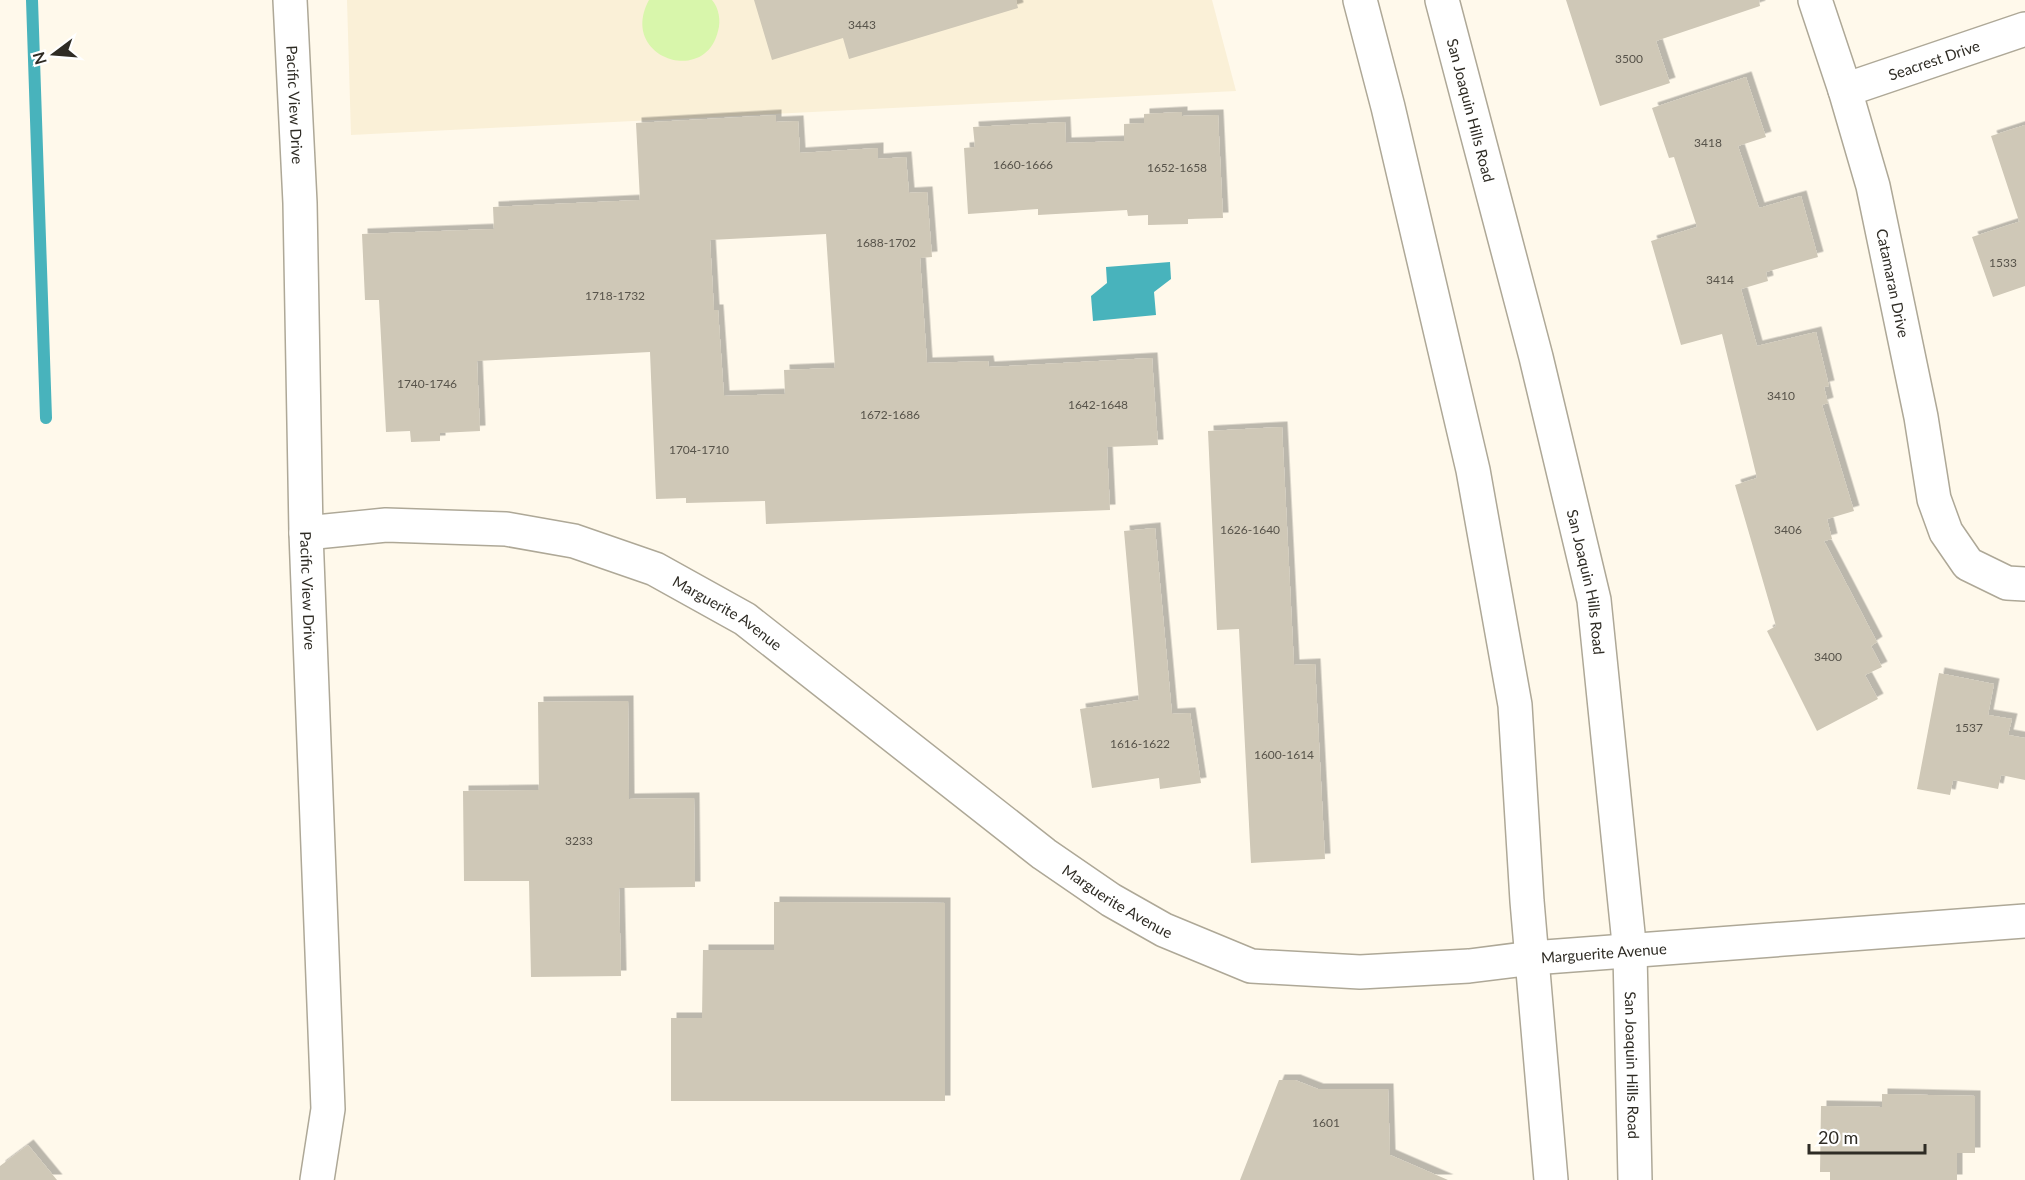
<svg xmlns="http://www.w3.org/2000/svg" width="2025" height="1180" font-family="Lato,sans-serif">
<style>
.built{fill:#faf0d7}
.green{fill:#d8f6ab}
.water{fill:#48b3bc}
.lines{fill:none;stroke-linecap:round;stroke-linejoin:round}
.stream{stroke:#48b3bc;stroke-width:12}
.building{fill:#cfc8b7;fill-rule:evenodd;filter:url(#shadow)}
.minor-casing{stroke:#aea897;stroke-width:36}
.tertiary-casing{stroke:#aea897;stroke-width:36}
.secondary-casing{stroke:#aea897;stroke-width:36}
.minor{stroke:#fff;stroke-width:33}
.tertiary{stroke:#fff;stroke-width:33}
.secondary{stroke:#fff;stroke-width:33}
.labels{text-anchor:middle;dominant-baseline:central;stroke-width:4.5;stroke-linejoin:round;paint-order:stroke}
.number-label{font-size:12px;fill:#57534a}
.street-label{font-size:15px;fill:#2f2c25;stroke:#fff}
</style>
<defs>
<filter id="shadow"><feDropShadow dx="5.5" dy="-5.5" stdDeviation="0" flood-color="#0004"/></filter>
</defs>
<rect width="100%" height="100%" fill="#fff9eb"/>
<path class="built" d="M 347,0 L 1212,0 L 1236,91 L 351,135 Z"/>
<path class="green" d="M 649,0 L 712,0 C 719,8 721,21 718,31 C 705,87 618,57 649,0 Z"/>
<path class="water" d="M 1170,262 L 1171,279 L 1154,292 L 1156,315 L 1093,321 L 1091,296 L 1107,283 L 1106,267 Z"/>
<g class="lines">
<path class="stream" d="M 32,0 L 46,418"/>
</g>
<path class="building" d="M 754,0 L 1016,0 L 1018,8 L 849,59 L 843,38 L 772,60 Z
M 1566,0 L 1759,0 L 1760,6 L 1656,41 L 1670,83 L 1600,106 Z
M 1746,77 L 1766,137 L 1738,146 L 1759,208 L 1801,196 L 1818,257 L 1766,272 L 1768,281 L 1741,289 L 1757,346 L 1816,332 L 1829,386 L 1824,387 L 1828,403 L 1822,405 L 1854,511 L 1827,519 L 1832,539 L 1824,541 L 1877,642 L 1871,646 L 1882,667 L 1865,675 L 1878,699 L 1817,731 L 1767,631 L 1776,626 L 1735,485 L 1757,478 L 1722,334 L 1681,345 L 1651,241 L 1697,227 L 1674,157 L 1669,158 L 1652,108 Z
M 1182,112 L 1182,116 L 1218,115 L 1223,218 L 1188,219 L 1188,224 L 1148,225 L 1148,215 L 1128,216 L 1127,210 L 1038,215 L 1038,209 L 968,214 L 964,148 L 975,147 L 973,127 L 1065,122 L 1066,143 L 1124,141 L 1124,124 L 1144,123 L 1144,114 Z
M 776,115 L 776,122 L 798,121 L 800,153 L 878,148 L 878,159 L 906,157 L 909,193 L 927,192 L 932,257 L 920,258 L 927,363 L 988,361 L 989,367 L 1152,358 L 1158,445 L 1107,447 L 1110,510 L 766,524 L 765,501 L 686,503 L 686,498 L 656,499 L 650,352 L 477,361 L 480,431 L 440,433 L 440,441 L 411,442 L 410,431 L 386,432 L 379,300 L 365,300 L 362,234 L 494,229 L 493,207 L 640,200 L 636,123 ZM 826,234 L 835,368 L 784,370 L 785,394 L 724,396 L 718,310 L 714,310 L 710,240 Z
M 2025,125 L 2025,286 L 1993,297 L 1972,237 L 2021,221 L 2019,221 L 1991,136 Z
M 1282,427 L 1294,665 L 1315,664 L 1325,859 L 1251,863 L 1239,629 L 1217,630 L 1208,431 Z
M 1155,528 L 1172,714 L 1190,713 L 1201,783 L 1160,789 L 1159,778 L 1092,788 L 1080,709 L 1139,700 L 1124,531 Z
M 1939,673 L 1994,684 L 1988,715 L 2012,719 L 2008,735 L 2025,738 L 2025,780 L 2001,775 L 1998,789 L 1953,780 L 1950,795 L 1917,789 Z
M 628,701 L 629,799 L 694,798 L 695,887 L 619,888 L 621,976 L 531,977 L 529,881 L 464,881 L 463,791 L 539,790 L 538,702 Z
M 774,902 L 945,903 L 945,1101 L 671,1101 L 671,1018 L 702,1018 L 703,950 L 774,950 Z
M 1279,1080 L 1295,1080 L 1318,1089 L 1388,1089 L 1390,1155 L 1448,1180 L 1240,1180 Z
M 1882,1094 L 1975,1096 L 1975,1153 L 1957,1153 L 1957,1180 L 1830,1180 L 1830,1172 L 1820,1172 L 1821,1106 L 1882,1107 Z
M 28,1145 L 57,1180 L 0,1180 L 0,1166 Z"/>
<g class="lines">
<g class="minor-casing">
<g id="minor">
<path id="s1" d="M 290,0 L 300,203 L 306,533 L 328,1109 L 317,1180"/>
<path id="s2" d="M 1815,0 L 1845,90 L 1873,186 L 1921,417 L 1934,499 L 1946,532 L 1968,564 L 2007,583 L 2025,584"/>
<path id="s3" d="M 1845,90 L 2025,29"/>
<path id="s4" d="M 306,533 L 386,525 L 506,529 L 574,541 L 655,569 L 745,619 L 1044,854 L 1111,900 L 1164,930 L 1251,966 L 1360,972 L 1469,966 L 1532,958"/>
</g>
</g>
<g class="tertiary-casing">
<g id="tertiary">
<path id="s5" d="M 1532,958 L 2025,921"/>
</g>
</g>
<g class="secondary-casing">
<g id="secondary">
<path d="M 1360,0 L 1388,107 L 1473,470 L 1515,705 L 1527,901 L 1551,1180"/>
<path id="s6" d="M 1442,0 L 1536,357 L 1594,600 L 1630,953 L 1635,1180"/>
</g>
</g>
<use href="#minor" class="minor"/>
<use href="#tertiary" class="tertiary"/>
<use href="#secondary" class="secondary"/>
</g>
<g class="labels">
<g class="number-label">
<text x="862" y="24">3443</text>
<text x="1629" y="58">3500</text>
<text x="1708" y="142">3418</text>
<text x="1023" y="164">1660-1666</text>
<text x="1177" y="167">1652-1658</text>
<text x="886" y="242">1688-1702</text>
<text x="2003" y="262">1533</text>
<text x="1720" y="279">3414</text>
<text x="615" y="295">1718-1732</text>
<text x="427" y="383">1740-1746</text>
<text x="1781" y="395">3410</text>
<text x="1098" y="404">1642-1648</text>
<text x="890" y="414">1672-1686</text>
<text x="699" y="449">1704-1710</text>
<text x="1250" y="529">1626-1640</text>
<text x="1788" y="529">3406</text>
<text x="1828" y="656">3400</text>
<text x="1969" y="727">1537</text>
<text x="1140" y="743">1616-1622</text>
<text x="1284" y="754">1600-1614</text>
<text x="579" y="840">3233</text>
<text x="1326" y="1122">1601</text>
</g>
<g class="street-label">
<text stroke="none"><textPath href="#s3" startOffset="94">Seacrest Drive</textPath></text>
<text stroke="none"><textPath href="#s1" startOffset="105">Pacific View Drive</textPath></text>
<text stroke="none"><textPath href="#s6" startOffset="114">San Joaquin Hills Road</textPath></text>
<text stroke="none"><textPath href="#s2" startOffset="294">Catamaran Drive</textPath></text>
<text stroke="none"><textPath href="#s6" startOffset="600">San Joaquin Hills Road</textPath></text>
<text stroke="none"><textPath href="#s1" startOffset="591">Pacific View Drive</textPath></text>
<text stroke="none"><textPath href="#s4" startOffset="440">Marguerite Avenue</textPath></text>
<text stroke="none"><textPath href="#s4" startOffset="926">Marguerite Avenue</textPath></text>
<text stroke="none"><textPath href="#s5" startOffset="72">Marguerite Avenue</textPath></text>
<text stroke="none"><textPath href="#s6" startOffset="1086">San Joaquin Hills Road</textPath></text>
</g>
</g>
<g transform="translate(54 54) rotate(254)" stroke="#ffffff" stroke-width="4.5" paint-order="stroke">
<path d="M0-4.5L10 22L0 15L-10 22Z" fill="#2f2c25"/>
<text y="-9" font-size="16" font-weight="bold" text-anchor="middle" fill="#2f2c25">N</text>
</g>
<path d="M1809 1144v9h116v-9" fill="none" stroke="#2f2c25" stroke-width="3"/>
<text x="1818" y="1144" font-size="18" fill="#2f2c25" stroke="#ffffff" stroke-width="4.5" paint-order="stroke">20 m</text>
</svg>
